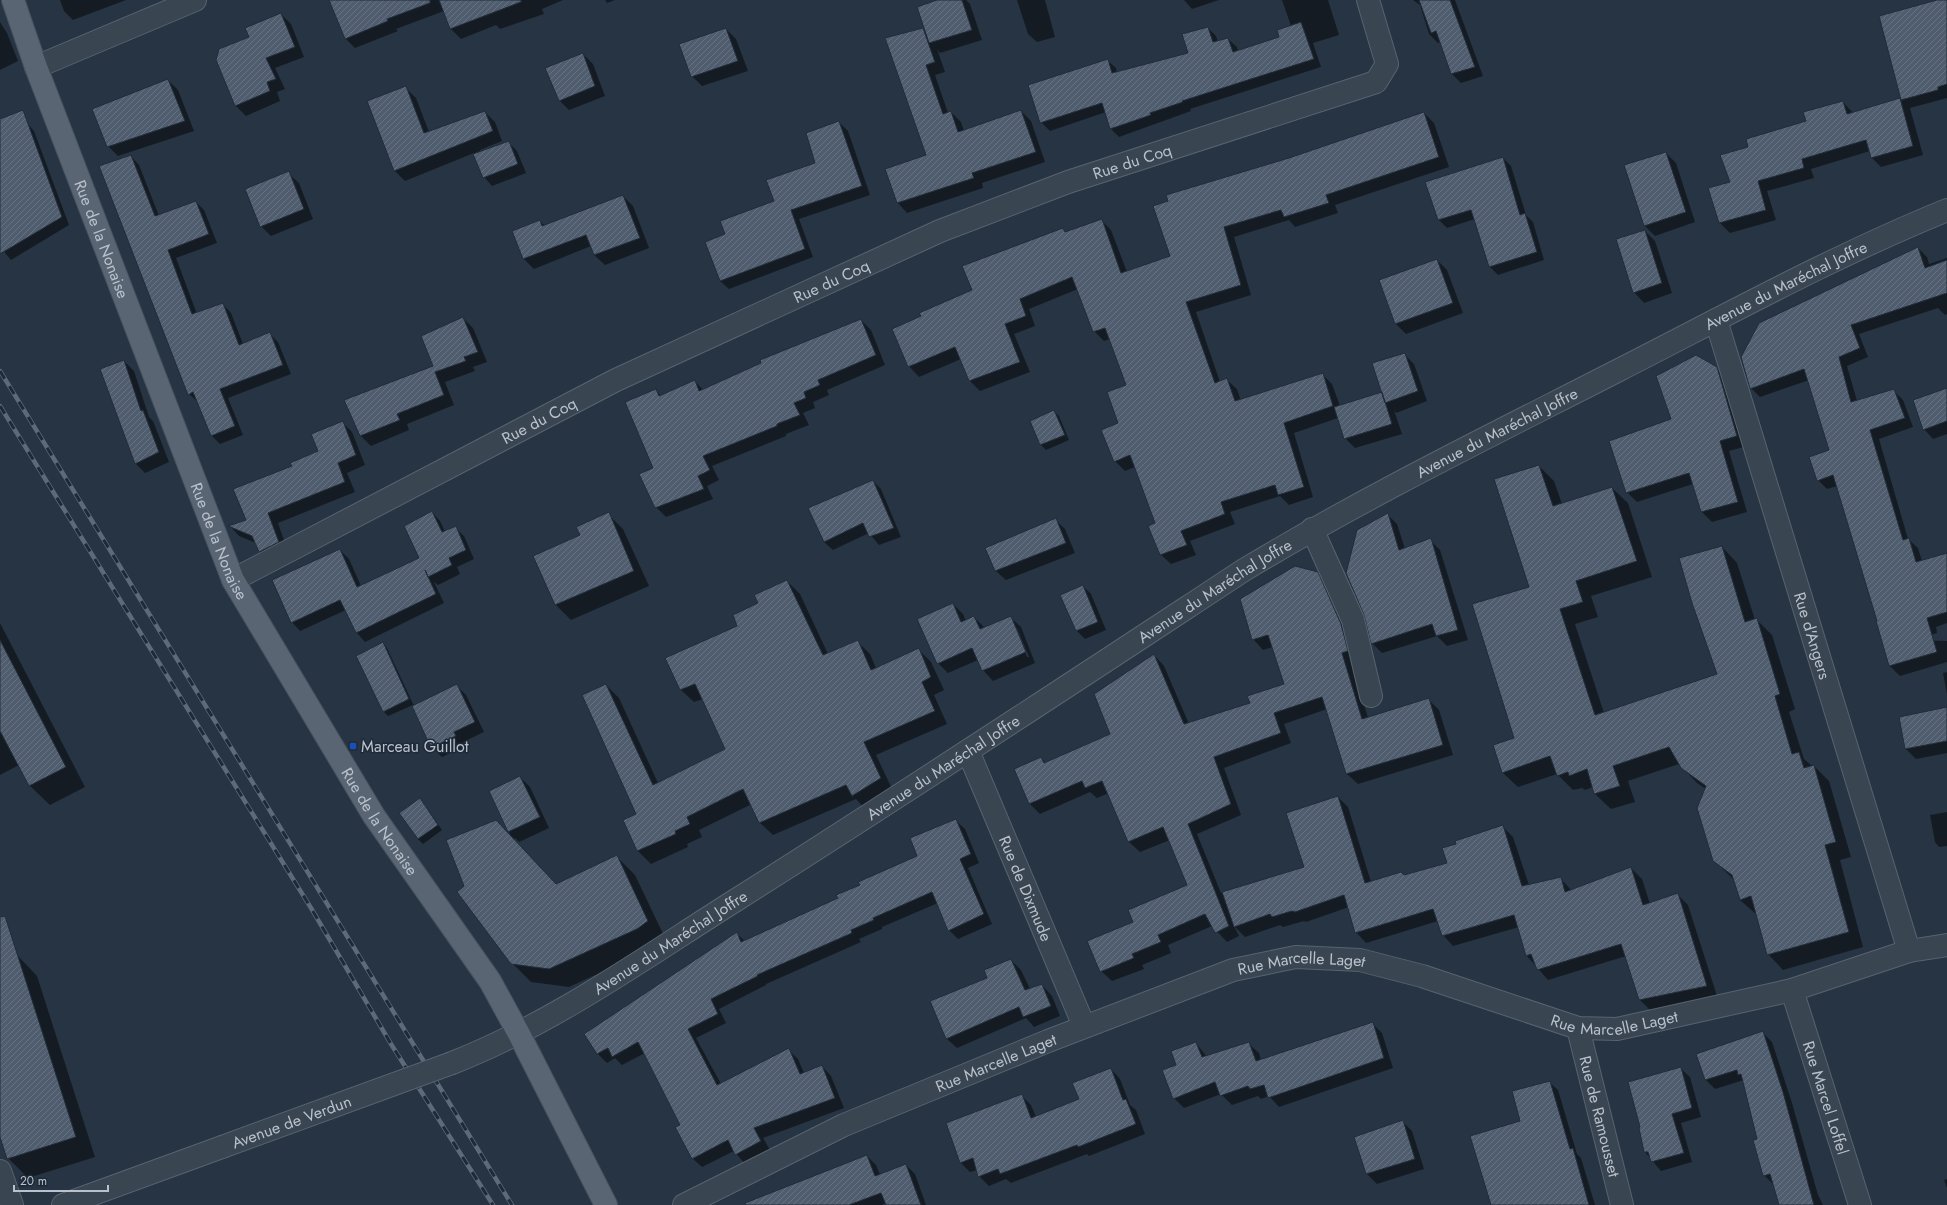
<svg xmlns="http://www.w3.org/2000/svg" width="1947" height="1205" font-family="Jost,sans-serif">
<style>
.shadow{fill:#0007;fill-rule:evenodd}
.building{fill:url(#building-hatch);stroke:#212c3a}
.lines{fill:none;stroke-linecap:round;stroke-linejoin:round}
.minor-casing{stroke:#59636f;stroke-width:24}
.major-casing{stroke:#47515e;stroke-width:24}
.minor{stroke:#3a4552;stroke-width:22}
.major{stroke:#596572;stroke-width:22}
.rail-casing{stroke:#5d6a79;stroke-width:4.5}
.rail{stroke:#1f2a38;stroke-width:3;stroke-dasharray:9;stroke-linecap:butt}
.minor-bridge-casing{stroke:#59636f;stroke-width:24;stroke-linecap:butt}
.minor-bridge{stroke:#3a4552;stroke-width:22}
.transit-dot{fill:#1a4fb4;stroke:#1f2a38;stroke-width:1.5}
.labels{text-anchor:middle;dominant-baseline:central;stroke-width:3;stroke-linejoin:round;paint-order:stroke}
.street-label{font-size:16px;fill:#b8c1cc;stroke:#1f2a38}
.poi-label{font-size:16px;fill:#b8c1cc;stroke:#1f2a38;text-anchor:start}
</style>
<defs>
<pattern id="building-hatch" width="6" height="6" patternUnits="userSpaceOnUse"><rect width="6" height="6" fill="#4f5d6e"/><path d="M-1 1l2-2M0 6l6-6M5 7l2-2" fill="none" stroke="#667282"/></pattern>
</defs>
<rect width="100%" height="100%" fill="#263443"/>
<path class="shadow" d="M 60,0 L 126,0 L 73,20 L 64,11 Z
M 339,0 L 563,0 L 542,9 L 544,14 L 500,29 L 496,25 L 461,39 L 451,29 L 444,11 L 396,29 L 398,31 L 355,48 L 345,38 Z
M 605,0 L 615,0 L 607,3 Z
M 941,0 L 966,0 L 970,4 L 982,40 L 940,53 L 937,49 L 945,72 L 935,75 L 948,113 L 951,112 L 961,122 L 964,131 L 1021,111 L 1031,121 L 1045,162 L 982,183 L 983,188 L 907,213 L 898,203 L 886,169 L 927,155 L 923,29 L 926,32 Z
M 1017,0 L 1045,0 L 1055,37 L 1037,42 L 1028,34 Z
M 1184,0 L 1219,0 L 1192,9 Z
M 1282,0 L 1328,0 L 1339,35 L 1313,43 L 1321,67 L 1190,109 L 1191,111 L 1119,137 L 1111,129 L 1106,112 L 1050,131 L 1041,122 L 1107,60 L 1116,68 L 1117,73 L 1190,54 L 1208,28 L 1216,36 L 1218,42 L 1228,39 L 1237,47 L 1238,51 L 1280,38 L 1291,26 Z
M 1413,0 L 1455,0 L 1483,76 L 1461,83 L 1452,74 L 1441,42 L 1438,43 L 1429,34 L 1420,5 Z
M 1940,0 L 1947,0 L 1947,98 L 1910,108 L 1923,155 L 1881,167 L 1871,157 L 1870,151 L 1811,169 L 1814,178 L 1767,191 L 1776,220 L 1730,233 L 1720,223 L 1731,183 L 1749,148 L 1807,122 L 1843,102 L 1853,113 L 1900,99 L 1903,101 L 1880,17 Z
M 281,14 L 291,24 L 304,57 L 275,68 L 285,89 L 277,92 L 280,101 L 246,116 L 236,106 L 250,37 Z
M 0,22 L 7,33 L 18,61 L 0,70 Z
M 726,29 L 736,39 L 748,71 L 702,86 L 692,76 Z
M 583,54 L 593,64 L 605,96 L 569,110 L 559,100 Z
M 168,80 L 178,90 L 194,131 L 118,156 L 108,146 Z
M 406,88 L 416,98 L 429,132 L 485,112 L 495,122 L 502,141 L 480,150 L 480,152 L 508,142 L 517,151 L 526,173 L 492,186 L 484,177 L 474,153 L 405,181 L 395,171 L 368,101 Z
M 1424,113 L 1434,123 L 1449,167 L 1335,205 L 1338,213 L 1295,227 L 1289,220 L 1234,237 L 1251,295 L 1196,312 L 1220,382 L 1226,379 L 1237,389 L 1241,401 L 1322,374 L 1332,384 L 1340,406 L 1381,393 L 1404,354 L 1414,364 L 1427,401 L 1396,413 L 1394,410 L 1402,434 L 1355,448 L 1345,438 L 1338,418 L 1294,433 L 1313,497 L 1289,505 L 1280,496 L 1230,512 L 1235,524 L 1190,541 L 1196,555 L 1171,564 L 1160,554 L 1157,524 L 1135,467 L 1125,471 L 1115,461 L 1120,423 L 1128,385 L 1110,339 L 1104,341 L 1094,331 L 1078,289 L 1029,309 L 1035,326 L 1014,334 L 1030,372 L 980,391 L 970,381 L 961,359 L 919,377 L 909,366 L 922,317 L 973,291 L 1063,229 L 1066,233 L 1101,220 L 1111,230 L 1127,272 L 1172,256 L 1290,159 Z
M 839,122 L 848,131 L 870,195 L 799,219 L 813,257 L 729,289 L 720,281 L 726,235 L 776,202 L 817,163 Z
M 27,123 L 34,131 L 69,225 L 11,260 L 0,247 L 0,133 Z
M 1666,153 L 1676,163 L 1695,222 L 1655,236 L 1645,226 L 1626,165 Z
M 131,156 L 139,165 L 159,216 L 196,202 L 204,210 L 217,243 L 176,258 L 197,314 L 223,304 L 231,313 L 243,344 L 269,333 L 278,342 L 291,374 L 228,398 L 243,435 L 220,444 L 211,435 L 198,402 L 189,394 Z
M 1503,158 L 1511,166 L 1526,215 L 1533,222 L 1544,260 L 1498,275 L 1490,267 L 1475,219 L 1447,228 L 1439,220 Z
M 288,173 L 299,183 L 313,219 L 271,236 L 261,226 Z
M 623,196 L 633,206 L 649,248 L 605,265 L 594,255 L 591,246 L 534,269 L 524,259 L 540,221 L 545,226 Z
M 1645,231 L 1655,241 L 1672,293 L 1644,303 L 1634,292 Z
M 1918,248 L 1927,257 L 1929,264 L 1947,258 L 1947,314 L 1945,315 L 1938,308 L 1859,334 L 1868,357 L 1847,366 L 1857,401 L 1894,391 L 1903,400 L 1913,427 L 1879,439 L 1908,539 L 1918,548 L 1922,561 L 1947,554 L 1947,623 L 1936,627 L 1937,633 L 1913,640 L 1947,641 L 1947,662 L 1900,676 L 1890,666 L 1883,640 L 1887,640 L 1837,486 L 1827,489 L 1818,480 L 1830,451 L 1809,380 L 1760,397 L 1751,388 Z
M 1437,260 L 1447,270 L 1463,313 L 1406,334 L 1396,324 Z
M 463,318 L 473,328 L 487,362 L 473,367 L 475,371 L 445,382 L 454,405 L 407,424 L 409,430 L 371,446 L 360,435 L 434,367 Z
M 861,320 L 871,330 L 885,365 L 827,390 L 829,395 L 813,402 L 815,408 L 803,413 L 809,425 L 786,434 L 786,436 L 712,466 L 719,480 L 707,486 L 713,499 L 666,517 L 656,507 L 656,390 L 661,396 L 695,381 L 703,390 Z
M 124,361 L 134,371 L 149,417 L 153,421 L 169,462 L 145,473 L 136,464 Z
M 1717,368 L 1727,378 L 1747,446 L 1729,451 L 1747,512 L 1712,522 L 1702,512 L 1693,484 L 1637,502 L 1627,492 L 1672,420 Z
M 1947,409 L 1947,434 L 1933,439 L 1924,429 Z
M 1054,411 L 1059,416 L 1069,440 L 1046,450 L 1041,445 L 1031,421 Z
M 342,422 L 352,432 L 365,465 L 347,473 L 355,492 L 278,523 L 288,552 L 269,562 L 260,552 L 256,543 L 239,536 L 230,526 L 247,520 L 293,467 L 319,452 Z
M 1539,466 L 1554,481 L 1562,504 L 1612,488 L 1628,503 L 1652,577 L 1591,596 L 1598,617 L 1575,624 L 1604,713 L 1718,675 L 1722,547 L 1737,563 L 1755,620 L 1757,620 L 1772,635 L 1795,709 L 1789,712 L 1804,759 L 1812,766 L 1814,766 L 1829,781 L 1851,857 L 1840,860 L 1863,947 L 1783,970 L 1768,954 L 1757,915 L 1740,900 L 1734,880 L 1714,860 L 1706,789 L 1697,783 L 1679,764 L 1628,781 L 1635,802 L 1611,809 L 1595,794 L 1593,787 L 1585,790 L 1582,788 L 1573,790 L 1557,774 L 1518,787 L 1502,772 L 1516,739 L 1530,587 Z
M 873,481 L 881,489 L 901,537 L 879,545 L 869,533 L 833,550 L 824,542 L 809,508 Z
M 432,512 L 440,521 L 445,532 L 455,528 L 464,536 L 474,559 L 457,567 L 460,574 L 438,585 L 434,582 L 444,603 L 365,642 L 357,633 L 346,610 L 300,631 L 292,622 L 340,550 L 349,559 L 361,586 L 421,558 Z
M 608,514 L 623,529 L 649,586 L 571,620 L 556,605 L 535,557 L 581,536 Z
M 1387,514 L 1397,524 L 1405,549 L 1430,540 L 1440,550 L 1468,640 L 1447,646 L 1437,636 L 1382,653 L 1372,643 Z
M 1055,519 L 1065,529 L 1075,553 L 1006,580 L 996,571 L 986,549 Z
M 1317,573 L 1328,583 L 1351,635 L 1352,663 L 1368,718 L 1429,700 L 1439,710 L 1453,755 L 1358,784 L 1347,774 L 1327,709 L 1284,724 L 1291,743 L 1224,768 L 1241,815 L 1197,834 L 1221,893 L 1306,867 L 1338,797 L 1348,807 L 1371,882 L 1404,876 L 1448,864 L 1457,844 L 1503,827 L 1513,837 L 1529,885 L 1560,878 L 1572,891 L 1631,868 L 1642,879 L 1650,904 L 1678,895 L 1688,905 L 1717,996 L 1650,1010 L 1640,1000 L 1626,956 L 1548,980 L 1527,956 L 1519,927 L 1453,946 L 1443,935 L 1438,921 L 1366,943 L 1356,932 L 1349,907 L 1306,922 L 1304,921 L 1283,927 L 1280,925 L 1245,937 L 1234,926 L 1239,936 L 1227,942 L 1212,926 L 1168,945 L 1171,953 L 1142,965 L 1144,969 L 1112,981 L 1101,971 L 1189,885 L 1170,840 L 1140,852 L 1129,842 L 1109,793 L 1097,798 L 1090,792 L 1040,814 L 1030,804 L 1015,769 L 1041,758 L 1046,763 L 1111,734 L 1154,655 L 1164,666 L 1189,724 L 1251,704 L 1285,685 L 1273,647 L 1263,650 L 1253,639 Z
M 787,581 L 800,594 L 828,654 L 857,641 L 870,654 L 876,668 L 919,650 L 931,662 L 944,690 L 934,695 L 947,724 L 876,755 L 893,791 L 865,809 L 856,799 L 773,835 L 760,823 L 752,804 L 699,830 L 702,837 L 687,844 L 688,847 L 651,864 L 638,851 L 624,821 L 638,815 L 606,685 L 619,698 L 658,783 L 726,750 L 703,699 L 694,702 L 681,690 L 667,658 L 739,626 L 759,604 Z
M 1083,586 L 1091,594 L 1106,630 L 1085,639 L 1077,631 L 1061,595 Z
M 953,604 L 963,614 L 966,621 L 974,617 L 985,628 L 1010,617 L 1021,627 L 1035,663 L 993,681 L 983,670 L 978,660 L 948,673 L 938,663 ZM 1015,628 L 1017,628 L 1029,657 L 1027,657 Z
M 0,623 L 85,787 L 50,805 L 30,786 L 19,765 L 0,775 Z
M 383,643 L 387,648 L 414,706 L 456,685 L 466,695 L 484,732 L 463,742 L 465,746 L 442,757 L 432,747 L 413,705 L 388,716 L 383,711 Z
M 1947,672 L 1947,694 L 1943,673 Z
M 1947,708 L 1947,753 L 1916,759 L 1906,749 L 1900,718 Z
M 520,777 L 530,787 L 549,828 L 519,842 L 515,838 L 514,840 L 556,884 L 616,856 L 635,875 L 666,940 L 656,947 L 569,987 L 531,982 L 512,963 L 511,836 L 490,791 Z
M 420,800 L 442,830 L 423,844 L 418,839 Z
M 1947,812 L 1947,846 L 1939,847 L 1935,842 L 1930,815 Z
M 955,820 L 965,829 L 979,863 L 968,868 L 992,924 L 958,939 L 949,930 L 938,903 L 882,927 L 882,929 L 859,939 L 861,942 L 766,984 L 766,985 L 719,1009 L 726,1023 L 696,1038 L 721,1084 L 789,1050 L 798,1059 L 804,1073 L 822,1066 L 831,1076 L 844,1108 L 763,1138 L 770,1150 L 745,1164 L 734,1151 L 702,1167 L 692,1158 L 682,1125 L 645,1053 L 622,1065 L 615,1058 L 607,1063 L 598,1054 L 586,1034 L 737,934 L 745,941 L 839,899 L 919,857 Z
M 18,956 L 37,976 L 95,1157 L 28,1178 L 8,1158 L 0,1134 L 0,962 Z
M 1011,960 L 1021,970 L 1030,989 L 1042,985 L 1052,996 L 1060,1016 L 1034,1027 L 1026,1018 L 957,1048 L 946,1038 Z
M 1372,1023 L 1382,1033 L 1393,1068 L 1279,1107 L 1269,1096 L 1261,1099 L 1258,1096 L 1232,1105 L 1221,1094 L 1184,1108 L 1174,1098 L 1177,1065 L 1196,1043 L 1207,1057 L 1248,1043 L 1259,1053 L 1261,1060 Z
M 1763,1033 L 1772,1042 L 1792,1103 L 1818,1195 L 1823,1205 L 1780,1205 L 1773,1184 L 1764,1175 L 1759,1140 L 1744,1080 L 1715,1089 L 1706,1080 Z
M 1680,1068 L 1690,1077 L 1701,1117 L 1681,1123 L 1692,1162 L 1661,1171 L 1645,1152 Z
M 1111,1069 L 1120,1079 L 1130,1105 L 1136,1110 L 1145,1134 L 1089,1156 L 1087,1154 L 1011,1183 L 1006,1179 L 989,1186 L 979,1176 L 977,1170 L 970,1172 L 961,1163 L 1021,1095 L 1031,1105 L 1036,1117 L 1080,1099 Z
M 1549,1082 L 1558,1090 L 1577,1154 L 1581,1158 L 1595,1205 L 1498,1205 L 1521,1122 Z
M 1402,1121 L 1412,1131 L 1424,1169 L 1377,1184 L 1367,1174 L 1355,1137 Z
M 867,1156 L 876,1165 L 880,1175 L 906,1165 L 915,1174 L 926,1205 L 887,1205 L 886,1203 L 882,1205 L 758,1205 Z
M 1947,1179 L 1947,1188 L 1944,1180 Z"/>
<path class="building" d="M 329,0 L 430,0 L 430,3 L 387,19 L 388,21 L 345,39 Z
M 439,0 L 521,0 L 521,2 L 450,29 Z
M 937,0 L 962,0 L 972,30 L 929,43 L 917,7 Z
M 1419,0 L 1450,0 L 1475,67 L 1451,74 L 1436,31 L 1431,33 Z
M 1937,0 L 1947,0 L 1947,84 L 1938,87 L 1938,90 L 1901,100 L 1879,16 Z
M 281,13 L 295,47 L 266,58 L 276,79 L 267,82 L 270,91 L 235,106 L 216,60 L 219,49 L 249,37 L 245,28 Z
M 1301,22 L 1314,59 L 1182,101 L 1183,102 L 1150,113 L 1151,115 L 1110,129 L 1102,103 L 1040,123 L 1028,85 L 1108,59 L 1112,73 L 1188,53 L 1182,34 L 1208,27 L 1213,42 L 1228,38 L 1233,52 L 1279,37 L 1277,30 Z
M 726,28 L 738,61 L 691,77 L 679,44 Z
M 923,28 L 935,62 L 926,65 L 943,114 L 951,111 L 958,132 L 1021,110 L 1036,152 L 972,173 L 974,178 L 897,203 L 885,169 L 926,155 L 885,38 Z
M 583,53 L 595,86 L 559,101 L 545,68 Z
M 168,79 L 185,121 L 107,147 L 92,109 Z
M 406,86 L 424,133 L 485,111 L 493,131 L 394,171 L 367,101 Z
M 1900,98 L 1913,146 L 1871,158 L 1866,140 L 1802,159 L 1804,168 L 1758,181 L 1766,210 L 1719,223 L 1708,188 L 1730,182 L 1720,155 L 1748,147 L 1746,139 L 1806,121 L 1803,112 L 1843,101 L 1847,114 Z
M 23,110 L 62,217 L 0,254 L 0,119 Z
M 1424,112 L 1439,157 L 1326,195 L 1329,203 L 1284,217 L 1281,210 L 1224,227 L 1241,285 L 1186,302 L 1215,383 L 1227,378 L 1235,401 L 1323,373 L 1333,406 L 1284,423 L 1304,487 L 1278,495 L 1275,485 L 1221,502 L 1225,514 L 1181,531 L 1187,545 L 1160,555 L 1148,526 L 1155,523 L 1130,455 L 1114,462 L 1101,430 L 1118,423 L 1107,392 L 1126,385 L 1105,328 L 1093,332 L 1072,277 L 1020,299 L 1026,316 L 1005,324 L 1020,362 L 969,381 L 955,347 L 908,367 L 892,329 L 921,316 L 919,313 L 972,290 L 962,266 L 1063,228 L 1065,232 L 1102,219 L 1121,273 L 1170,256 L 1153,206 L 1168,201 L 1166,195 L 1289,158 Z
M 839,121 L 862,186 L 791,210 L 805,249 L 720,281 L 705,242 L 725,234 L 720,221 L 774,201 L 766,180 L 815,163 L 806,133 Z
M 509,141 L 518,164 L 483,178 L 473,154 Z
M 1666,152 L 1686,212 L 1644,226 L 1624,165 Z
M 131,155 L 155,216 L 196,201 L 209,234 L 168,250 L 192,314 L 223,303 L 239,345 L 270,332 L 283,365 L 220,389 L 235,426 L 211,436 L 193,392 L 188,395 L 99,166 Z
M 1503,157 L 1520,215 L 1525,213 L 1537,252 L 1489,267 L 1471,210 L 1438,220 L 1425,182 Z
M 289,171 L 304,209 L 260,227 L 245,189 Z
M 623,195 L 640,238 L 594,255 L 586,235 L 523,259 L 512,231 L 540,220 L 542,226 Z
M 1645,230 L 1662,283 L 1633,293 L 1616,239 Z
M 1918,247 L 1925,268 L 1947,260 L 1947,293 L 1851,325 L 1860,348 L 1839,357 L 1851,402 L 1894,389 L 1905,418 L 1870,430 L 1903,540 L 1909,538 L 1916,562 L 1947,553 L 1947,612 L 1927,618 L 1937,652 L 1889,666 L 1876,621 L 1877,621 L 1833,475 L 1817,481 L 1809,457 L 1829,450 L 1804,369 L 1750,389 L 1741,357 L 1759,323 Z
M 1437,259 L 1453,303 L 1395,324 L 1379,280 Z
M 463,317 L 478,352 L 464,357 L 466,361 L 435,372 L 444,395 L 397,414 L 400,420 L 360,436 L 344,400 L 433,366 L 421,336 Z
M 861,319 L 876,355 L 818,380 L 820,385 L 804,392 L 806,398 L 794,403 L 800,415 L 777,424 L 777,426 L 703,456 L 710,470 L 698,476 L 704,489 L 655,508 L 639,474 L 653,468 L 625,402 L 656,389 L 659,396 L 695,380 L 699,391 L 761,363 L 760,360 Z
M 1405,353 L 1418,391 L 1385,403 L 1372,363 Z
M 1696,355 L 1717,367 L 1737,436 L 1720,441 L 1738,502 L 1701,512 L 1689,473 L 1626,493 L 1609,441 L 1671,419 L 1656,376 Z
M 124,360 L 141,411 L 143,410 L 159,452 L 135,464 L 100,369 Z
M 1947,388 L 1947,421 L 1923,430 L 1913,400 Z
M 1382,392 L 1392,424 L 1344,439 L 1334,407 Z
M 1054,410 L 1065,435 L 1040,445 L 1030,421 Z
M 343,421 L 356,455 L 338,463 L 345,482 L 268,513 L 279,542 L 259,552 L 252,536 L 228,526 L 246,520 L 233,489 L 292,466 L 290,463 L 318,451 L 311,434 Z
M 1539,465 L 1553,506 L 1612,487 L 1637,561 L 1576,581 L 1583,602 L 1560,609 L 1595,715 L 1717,674 L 1692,603 L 1679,558 L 1722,546 L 1745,622 L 1757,618 L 1780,694 L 1775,696 L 1792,754 L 1799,752 L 1804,768 L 1814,765 L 1836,842 L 1825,845 L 1849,932 L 1767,955 L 1751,896 L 1740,900 L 1732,875 L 1713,861 L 1697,808 L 1706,786 L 1681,768 L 1669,747 L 1613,766 L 1620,786 L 1594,794 L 1587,769 L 1569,776 L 1568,772 L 1557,776 L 1550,756 L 1502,773 L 1493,745 L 1514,738 L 1472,604 L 1529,587 L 1494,479 Z
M 873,480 L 894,528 L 869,537 L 863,523 L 824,542 L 808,508 Z
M 432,511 L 442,532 L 456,526 L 466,550 L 449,558 L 452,565 L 428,577 L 425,570 L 436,594 L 356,633 L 340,600 L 291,623 L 272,580 L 340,549 L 357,587 L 419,558 L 404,526 Z
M 609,512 L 634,571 L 555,605 L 533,556 L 580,535 L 576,527 Z
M 1388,513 L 1399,550 L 1431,538 L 1458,630 L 1436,636 L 1432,624 L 1371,644 L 1364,615 L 1346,573 L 1357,530 Z
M 1056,518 L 1066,543 L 995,571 L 985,548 Z
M 1295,566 L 1318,572 L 1341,624 L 1348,651 L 1342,653 L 1362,719 L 1429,698 L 1443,745 L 1346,774 L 1322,697 L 1274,713 L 1281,733 L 1214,757 L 1231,804 L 1188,824 L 1229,926 L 1215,933 L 1205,914 L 1158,935 L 1161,942 L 1132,954 L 1134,958 L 1100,972 L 1087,941 L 1133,922 L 1128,910 L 1187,885 L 1163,827 L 1128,842 L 1102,781 L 1085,788 L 1082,781 L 1029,804 L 1014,769 L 1041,757 L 1044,763 L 1110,734 L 1094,694 L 1154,654 L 1184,724 L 1250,703 L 1247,696 L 1284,684 L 1268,635 L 1252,640 L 1240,599 Z
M 787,580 L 823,655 L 858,640 L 871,670 L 919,648 L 931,677 L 922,682 L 935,711 L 864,742 L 881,778 L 852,796 L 846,785 L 759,823 L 743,789 L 687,817 L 690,824 L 675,831 L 676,834 L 637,851 L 623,820 L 636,814 L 582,695 L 606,684 L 653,785 L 725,749 L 695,684 L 680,690 L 665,658 L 737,626 L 733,615 L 758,603 L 754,595 Z
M 1083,585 L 1098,622 L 1076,631 L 1060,595 Z
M 953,603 L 961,622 L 974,616 L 980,629 L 1011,616 L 1026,652 L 982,671 L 972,648 L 937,664 L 917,619 Z
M 0,640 L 66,767 L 29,786 L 0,731 Z
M 383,642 L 409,699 L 383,712 L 356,656 Z
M 457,684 L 475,722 L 454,732 L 456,736 L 431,748 L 412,706 Z
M 1947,707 L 1947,741 L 1905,749 L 1899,717 Z
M 520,776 L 540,817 L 508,832 L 489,791 Z
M 1338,796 L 1365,883 L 1401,872 L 1404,875 L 1447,863 L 1442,848 L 1456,844 L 1455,841 L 1503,825 L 1522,886 L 1561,877 L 1565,892 L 1631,867 L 1643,905 L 1678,893 L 1707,986 L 1639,1000 L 1621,944 L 1537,970 L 1531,954 L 1526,956 L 1514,915 L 1442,936 L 1433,909 L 1355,933 L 1344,895 L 1295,912 L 1292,911 L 1272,917 L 1270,914 L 1234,927 L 1222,892 L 1304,867 L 1286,813 Z
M 420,798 L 438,825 L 418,839 L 399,813 Z
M 956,819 L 971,854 L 960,859 L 984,914 L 948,931 L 932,892 L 873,918 L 874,920 L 851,930 L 852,933 L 757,975 L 758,976 L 711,999 L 718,1014 L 688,1029 L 717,1085 L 789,1048 L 800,1074 L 822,1065 L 835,1098 L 754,1128 L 761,1141 L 735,1155 L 728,1140 L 692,1159 L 675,1127 L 680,1125 L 638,1042 L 612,1057 L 608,1048 L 597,1054 L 584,1034 L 737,932 L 741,942 L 838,898 L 836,895 L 860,885 L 858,882 L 917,856 L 910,838 Z
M 496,820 L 556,884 L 617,855 L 648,921 L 637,929 L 549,969 L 511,964 L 457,892 L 464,886 L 446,840 Z
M 5,916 L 76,1137 L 7,1159 L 0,1137 L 0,917 Z
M 1011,959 L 1025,990 L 1042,984 L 1051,1006 L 1023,1017 L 1019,1007 L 946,1039 L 930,1001 L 987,978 L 984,970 Z
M 1373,1022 L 1384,1058 L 1268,1098 L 1264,1085 L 1250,1089 L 1248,1086 L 1220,1096 L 1215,1082 L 1173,1099 L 1162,1070 L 1176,1065 L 1171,1051 L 1196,1042 L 1202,1057 L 1249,1042 L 1256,1061 Z
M 1763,1031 L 1783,1092 L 1814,1205 L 1779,1205 L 1770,1174 L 1763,1176 L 1753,1140 L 1757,1139 L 1741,1074 L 1738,1075 L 1737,1070 L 1705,1080 L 1696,1054 Z
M 1681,1067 L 1692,1108 L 1672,1114 L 1684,1153 L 1651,1162 L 1648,1152 L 1644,1152 L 1639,1128 L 1640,1127 L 1628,1082 Z
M 1111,1068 L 1123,1100 L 1126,1099 L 1136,1124 L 1078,1147 L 1077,1145 L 1000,1174 L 998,1169 L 978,1177 L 973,1158 L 960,1163 L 946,1123 L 1022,1094 L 1031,1118 L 1079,1099 L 1072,1083 Z
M 1550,1081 L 1570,1149 L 1573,1148 L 1589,1205 L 1491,1205 L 1470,1136 L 1520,1121 L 1512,1091 Z
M 1403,1120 L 1415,1159 L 1366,1174 L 1354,1137 Z
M 867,1155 L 875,1176 L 906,1164 L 921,1205 L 886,1205 L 881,1193 L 849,1205 L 746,1205 L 745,1203 Z"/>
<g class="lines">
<g class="minor-casing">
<g id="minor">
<path d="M 36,67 L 195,0"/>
<path id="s1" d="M 1716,320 L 1909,951"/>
<path d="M 1312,529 L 1353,620 L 1371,696"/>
<path id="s2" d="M 233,580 L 616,380 L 940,231 L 1068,182 L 1376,82 L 1387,64 L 1368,0"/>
<path id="s3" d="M 968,751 L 1084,1026"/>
<path id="s4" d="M 1792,990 L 1860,1205"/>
<path id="s5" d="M 1578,1028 L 1622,1205"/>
<path id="s6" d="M 452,1063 C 554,1023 644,958 736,900 C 907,792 1075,681 1244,570 C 1365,497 1492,435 1619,370 C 1727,315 1834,256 1947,210"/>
<path d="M 0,1171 L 12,1205"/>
<path d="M 63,1205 L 222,1147"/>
<path id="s7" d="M 684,1205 L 844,1125 L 1048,1041 L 1233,970 L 1296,957 L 1360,960 L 1422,976 L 1578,1028 L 1617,1029 L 1792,990 L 1909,951 L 1947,945"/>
</g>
</g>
<g class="major-casing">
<g id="major">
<path id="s8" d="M 13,0 L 36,67 L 233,580 L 374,816 L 490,981 L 519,1034 L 606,1205"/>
</g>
</g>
<use href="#minor" class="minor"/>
<use href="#major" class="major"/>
<g class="rail-casing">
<path id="rail" d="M 0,371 L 512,1205
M 0,406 L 311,908 L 391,1044 L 493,1205"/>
</g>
<use href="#rail" class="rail"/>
<g class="minor-bridge-casing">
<g id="minor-bridge">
<path id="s9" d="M 222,1147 L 452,1063"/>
</g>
</g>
<use href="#minor-bridge" class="minor-bridge"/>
</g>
<rect class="transit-dot" x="349" y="742" width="8" height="8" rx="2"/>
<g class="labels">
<g class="street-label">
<text stroke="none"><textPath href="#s2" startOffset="993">Rue du Coq</textPath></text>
<text stroke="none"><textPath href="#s8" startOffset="255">Rue de la Nonaise</textPath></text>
<text stroke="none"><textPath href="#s2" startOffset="669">Rue du Coq</textPath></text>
<text stroke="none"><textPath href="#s6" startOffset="1546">Avenue du Maréchal Joffre</textPath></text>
<text stroke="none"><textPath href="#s2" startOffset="345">Rue du Coq</textPath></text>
<text stroke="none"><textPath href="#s6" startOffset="1222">Avenue du Maréchal Joffre</textPath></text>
<text stroke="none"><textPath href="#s8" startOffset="579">Rue de la Nonaise</textPath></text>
<text stroke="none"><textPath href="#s6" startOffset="898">Avenue du Maréchal Joffre</textPath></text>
<text stroke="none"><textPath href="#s1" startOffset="330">Rue d'Angers</textPath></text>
<text stroke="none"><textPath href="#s6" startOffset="574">Avenue du Maréchal Joffre</textPath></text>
<text stroke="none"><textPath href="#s8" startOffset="903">Rue de la Nonaise</textPath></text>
<text stroke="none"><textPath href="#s3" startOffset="149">Rue de Dixmude</textPath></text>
<text stroke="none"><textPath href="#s6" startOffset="250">Avenue du Maréchal Joffre</textPath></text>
<text stroke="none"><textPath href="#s7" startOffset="667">Rue Marcelle Laget</textPath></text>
<text stroke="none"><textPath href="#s7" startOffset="991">Rue Marcelle Laget</textPath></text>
<text stroke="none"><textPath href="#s7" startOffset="343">Rue Marcelle Laget</textPath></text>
<text stroke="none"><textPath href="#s4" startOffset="113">Rue Marcel Loffel</textPath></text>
<text stroke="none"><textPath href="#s5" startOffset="91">Rue de Ramousset</textPath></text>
<text stroke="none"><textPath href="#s9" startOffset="74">Avenue de Verdun</textPath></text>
</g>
<g class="poi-label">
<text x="361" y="746">Marceau Guillot</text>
</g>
</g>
<path d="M14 1185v6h94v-6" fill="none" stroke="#b8c1cc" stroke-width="2"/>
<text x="20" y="1185" font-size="12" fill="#b8c1cc" stroke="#1f2a38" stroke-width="3" paint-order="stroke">20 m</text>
</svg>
